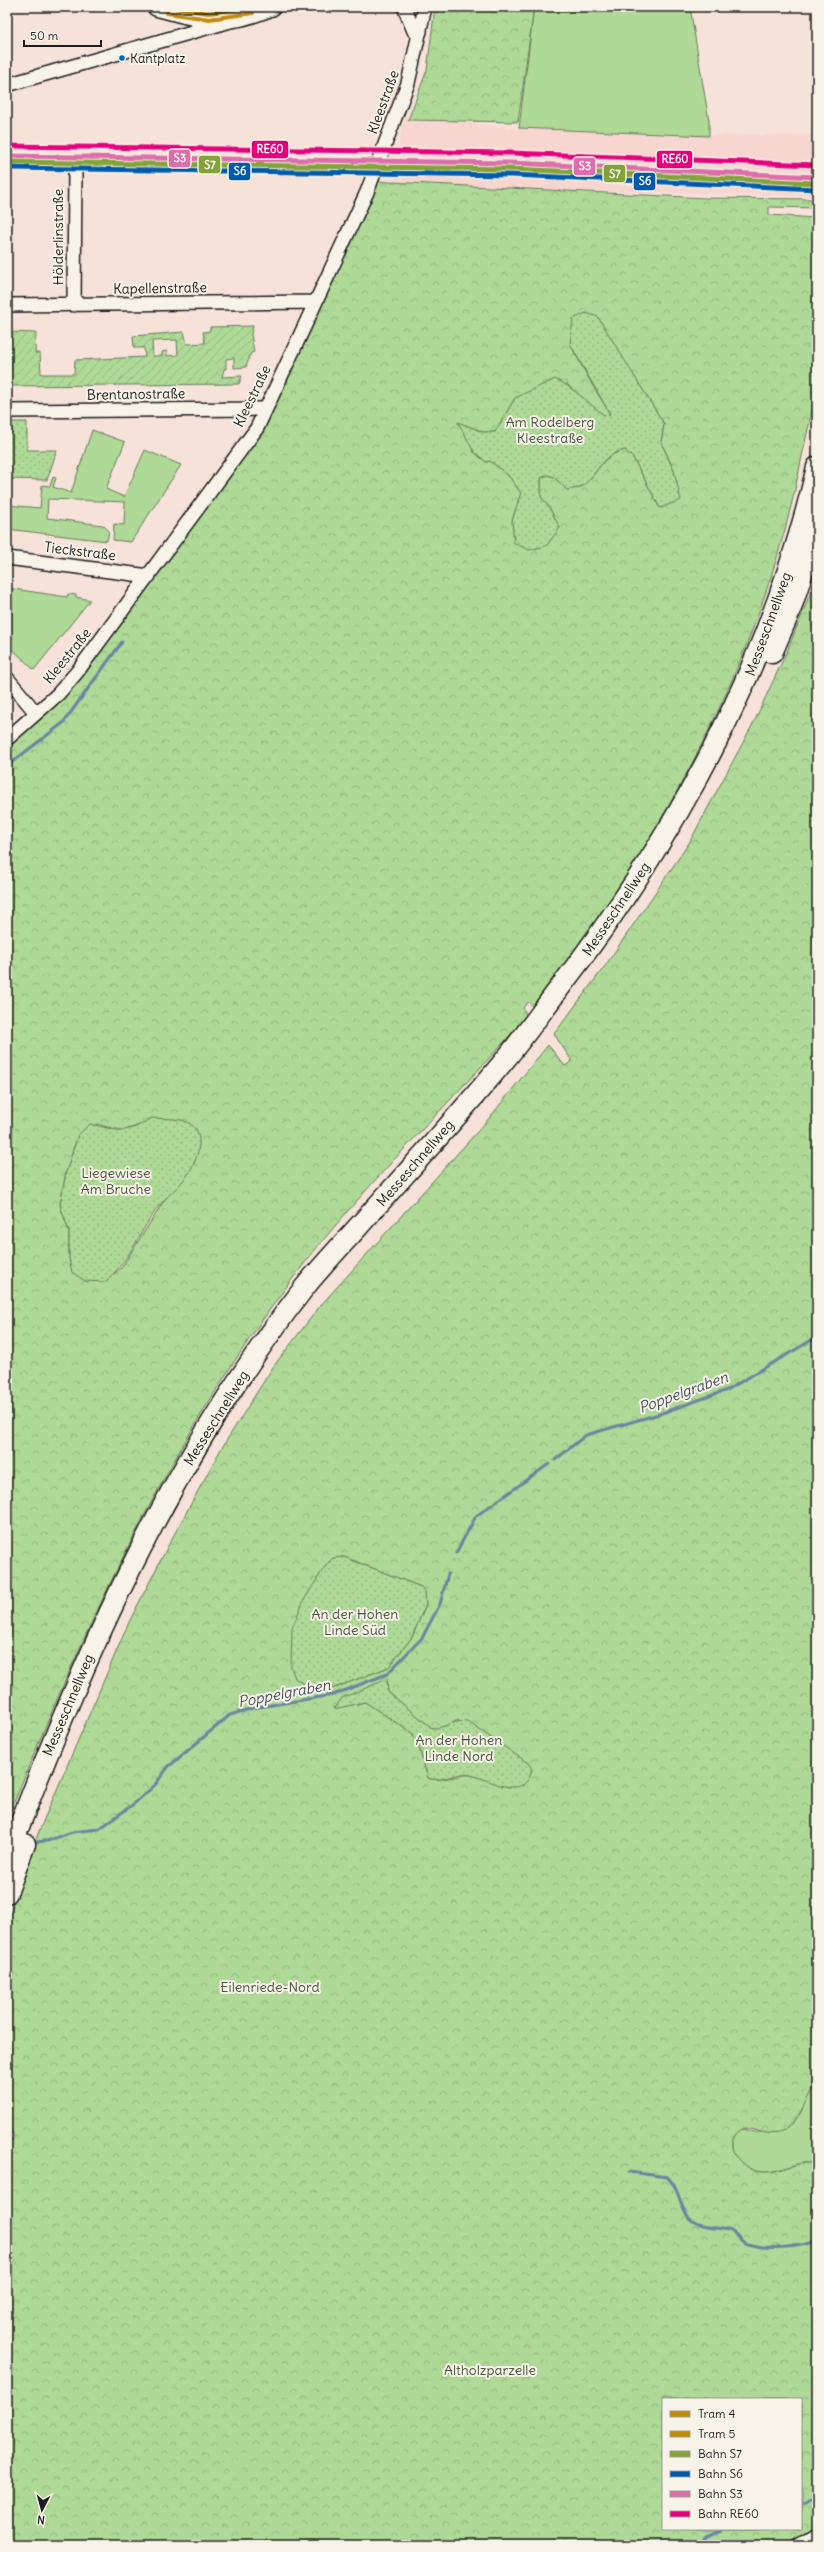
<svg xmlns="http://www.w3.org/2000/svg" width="824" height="2552" font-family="Delius,sans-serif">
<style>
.built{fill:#f7d6d0}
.grass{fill:#aed996;stroke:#657a59}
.forest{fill:url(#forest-crowns);stroke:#657a59;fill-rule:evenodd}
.park{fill:url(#park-dots);stroke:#657a59}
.garden{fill:url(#garden-furrows);stroke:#657a59;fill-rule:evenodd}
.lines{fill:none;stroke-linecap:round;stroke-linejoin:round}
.stream{stroke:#6b86a2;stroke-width:3}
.minor-casing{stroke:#1c1c1c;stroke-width:16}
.major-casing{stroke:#1c1c1c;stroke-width:20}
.highway-casing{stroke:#1c1c1c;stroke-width:23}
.minor{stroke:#f7f3e8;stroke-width:13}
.major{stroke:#f7f3e8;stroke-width:17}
.highway{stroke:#f7f3e8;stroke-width:20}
.rail-1-casing{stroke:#f7f3e8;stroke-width:8}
.rail-2-casing{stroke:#f7f3e8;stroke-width:8}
.rail-3-casing{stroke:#f7f3e8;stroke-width:8}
.rail-4-casing{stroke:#f7f3e8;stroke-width:8}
.rail-1{stroke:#83a239;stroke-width:5}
.rail-2{stroke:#005aab;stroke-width:5}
.rail-3{stroke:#db6eab;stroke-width:5}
.rail-4{stroke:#e5007d;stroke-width:5}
.tram-1-casing{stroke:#f7f3e8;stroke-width:7}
.tram-2-casing{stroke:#f7f3e8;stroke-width:7}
.tram-1{stroke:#c28b07;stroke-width:4}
.tram-2{stroke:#c28b07;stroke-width:4}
.bus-dot{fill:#0065bd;stroke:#f7f3e8;stroke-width:1.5}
.labels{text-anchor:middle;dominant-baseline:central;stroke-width:4;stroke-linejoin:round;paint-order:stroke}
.bus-label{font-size:13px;fill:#1c1c1c;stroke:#f7f3e8;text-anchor:start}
.street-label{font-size:14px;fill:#1c1c1c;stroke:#f7f3e8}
.park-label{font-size:14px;fill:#485541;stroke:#f7f3e8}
.water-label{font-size:15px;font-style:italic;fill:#44515f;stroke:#f7f3e8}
.line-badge{stroke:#f7f3e8;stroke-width:1.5}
.badge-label{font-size:11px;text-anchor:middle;font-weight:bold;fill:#fff}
</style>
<defs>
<pattern id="forest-crowns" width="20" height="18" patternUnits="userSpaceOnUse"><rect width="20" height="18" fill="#aed996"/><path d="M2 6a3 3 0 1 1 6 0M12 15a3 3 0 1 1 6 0" fill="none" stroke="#95ba81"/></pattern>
<pattern id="park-dots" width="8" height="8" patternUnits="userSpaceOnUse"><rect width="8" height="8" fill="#aed996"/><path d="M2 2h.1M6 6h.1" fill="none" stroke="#95ba81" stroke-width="1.8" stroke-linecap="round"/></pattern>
<pattern id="garden-furrows" width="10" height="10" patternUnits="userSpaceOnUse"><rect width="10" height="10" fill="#aed996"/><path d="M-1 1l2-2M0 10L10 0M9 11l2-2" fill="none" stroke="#95ba81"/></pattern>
</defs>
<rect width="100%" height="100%" fill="#f7e2da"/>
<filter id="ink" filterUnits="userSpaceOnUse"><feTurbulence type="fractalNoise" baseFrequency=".025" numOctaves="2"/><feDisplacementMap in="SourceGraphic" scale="8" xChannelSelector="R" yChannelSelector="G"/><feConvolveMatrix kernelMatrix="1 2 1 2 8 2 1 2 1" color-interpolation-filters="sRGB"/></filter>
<g filter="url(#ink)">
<path class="built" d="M 404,116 L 519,128 L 668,135 L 817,135 L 817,196 L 537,190 L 392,182 Z
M 7,223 L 8,223 L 11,297 L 7,297 Z"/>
<path class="grass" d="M 534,7 L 690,7 L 709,121 L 709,136 L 519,128 Z
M 92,430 L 125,442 L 106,489 L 124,497 L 145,450 L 181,465 L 131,542 L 113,540 L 114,524 L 124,525 L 125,502 L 48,499 L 47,518 L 103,525 L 109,531 L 107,541 L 7,529 L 7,505 L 40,508 L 42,485 L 50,486 L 53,477 L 56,478 L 53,487 L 71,493 Z
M 7,588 L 67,597 L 68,594 L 76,595 L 76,597 L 90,600 L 34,670 L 7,644 Z
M 817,2081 L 817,2164 C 792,2156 765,2189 739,2160 C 735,2155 731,2150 732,2143 C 739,2119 747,2134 760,2132 C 769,2132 778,2130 787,2128 Z"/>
<path class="forest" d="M 435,7 L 534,7 L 518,122 L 408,120 L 427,70 Z
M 371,181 L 705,198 L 817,199 L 817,208 L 769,207 L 769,215 L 817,218 C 817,270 820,322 817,374 C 815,406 805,439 799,471 C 768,621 702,760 619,888 C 592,929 561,968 533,1007 L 528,1002 L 523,1008 L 527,1016 L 520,1024 C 445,1109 362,1187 293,1278 C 169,1442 83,1630 7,1820 L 7,739 L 58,694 L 257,428 ZM 570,344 L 649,400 L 664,424 L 661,442 L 674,471 L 660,508 L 633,458 L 625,450 C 602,455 600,470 585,484 C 581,488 572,489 567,490 L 554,477 L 548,475 L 541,478 L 541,497 L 549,507 L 512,521 L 521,493 L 508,475 L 490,461 L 486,462 L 474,452 L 459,423 L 483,432 L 495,432 L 515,398 L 567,384 L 579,397 L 604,415 L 610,414 L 590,381 ZM 152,1118 L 190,1172 L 169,1193 L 122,1267 L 105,1282 L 69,1259 L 69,1231 L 60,1205 L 66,1172 L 78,1135 L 97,1124 C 124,1132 127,1132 152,1118 Z
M 817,576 L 817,2081 C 808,2096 800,2116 788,2128 C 771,2143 750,2122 739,2131 C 735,2134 731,2142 732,2147 C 733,2153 736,2156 740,2160 C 765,2189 793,2156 817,2164 L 817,2545 L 7,2545 L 7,2139 L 13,2140 L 13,2133 L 7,2131 L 7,1921 L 39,1831 L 129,1622 L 170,1542 L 221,1449 L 273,1367 L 320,1306 L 486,1122 L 548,1045 L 565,1066 L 572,1061 L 554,1034 L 605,966 L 689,843 L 754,722 L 788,649 ZM 344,1557 L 421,1587 L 426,1604 L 412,1637 L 389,1667 L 329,1690 L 326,1565 L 333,1559 ZM 388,1692 L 432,1728 L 440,1729 L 458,1720 L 523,1785 C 500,1791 494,1778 474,1775 C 458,1773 442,1783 428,1778 L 417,1741 L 412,1733 L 365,1702 L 334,1708 ZM 663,2399 L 801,2399 L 801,2529 L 663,2529 Z"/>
<path class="park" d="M 586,313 L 598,317 L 664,424 L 661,442 L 674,471 L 681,500 L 660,508 L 633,458 L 625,450 C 602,455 600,470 585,484 C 581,488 572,489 567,490 L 554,477 L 548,475 L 541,478 L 541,497 L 549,507 L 560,528 L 546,546 L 529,550 L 514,543 L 512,521 L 521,493 L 508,475 L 490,461 L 486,462 L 474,452 L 458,422 L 483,432 L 495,432 L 515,398 L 555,379 C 573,387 588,403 604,415 L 610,414 L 570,344 L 573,319 Z
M 7,422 L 27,422 L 27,450 L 57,450 L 47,480 L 7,479 Z
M 152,1118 C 161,1119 176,1118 185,1121 C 207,1130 199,1155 190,1171 C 183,1184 165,1197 156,1210 C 137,1237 131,1258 105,1282 L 85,1281 L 72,1272 L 69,1259 L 69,1231 L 60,1205 L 66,1172 L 78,1135 L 90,1124 L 121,1131 L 136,1127 Z
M 344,1557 L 421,1587 L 425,1591 L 426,1604 L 412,1637 L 389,1667 L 329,1690 L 310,1688 L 295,1678 L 291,1667 L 292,1628 L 304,1600 L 326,1565 L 333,1558 Z
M 387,1679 L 388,1692 L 432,1728 C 446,1729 452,1719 468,1722 L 528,1763 L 532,1769 C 525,1806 485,1775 464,1774 C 451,1774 441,1783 428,1778 L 417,1741 L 412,1733 L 365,1702 L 334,1709 L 342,1698 Z"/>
<path class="garden" d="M 253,326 L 251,334 L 254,352 L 251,353 L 246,367 L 234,368 L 234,358 L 226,359 L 226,369 L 224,369 L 222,377 L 242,376 L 239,384 L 9,386 L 9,366 L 11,366 L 11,362 L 8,361 L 7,332 L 36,333 L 35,353 L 40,353 L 41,374 L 74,374 L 75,360 L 145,357 L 144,348 L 134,348 L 133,336 L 184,332 L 187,344 L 205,343 L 203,332 L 210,331 L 210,327 ZM 177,340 L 178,355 L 167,356 L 167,351 L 162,352 L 162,356 L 153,356 L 152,341 Z"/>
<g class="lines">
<path class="stream" d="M 7,766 L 63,723 L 122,642
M 555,1460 L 586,1435 L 659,1414 L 727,1390 L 817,1337
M 456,1553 L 476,1516 L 549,1464
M 34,1842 L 47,1841 L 72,1832 L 99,1829 L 135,1803 L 155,1785 L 168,1767 L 230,1715 L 253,1708 L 333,1695 L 387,1674 L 422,1638 L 440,1604 L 448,1574
M 629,2172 L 667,2177 C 680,2187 679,2208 690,2220 C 700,2229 716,2227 728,2230 C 737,2232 740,2242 747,2244 C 768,2250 796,2248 817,2241
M 801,2504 L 817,2494
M 697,2545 L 706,2535 L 721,2529"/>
<g class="minor-casing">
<path id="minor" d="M 404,7 L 414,31 L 420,32
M 197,22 L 216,7
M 7,85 L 227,22
M 7,305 L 314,302
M 74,305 L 75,170
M 7,411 L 265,409
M 7,558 L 149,576
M 7,678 L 36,713
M 7,739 L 58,694 L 77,672 L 257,428 L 367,192 L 408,83 L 425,7
M 799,2545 L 817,2534"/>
</g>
<g class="major-casing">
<path id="major" d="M 156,7 C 182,14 210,24 237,18 C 249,16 261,11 272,7"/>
</g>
<g class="highway-casing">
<path id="highway" d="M 772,653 L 790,611 L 817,529
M 7,1858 C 83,1657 171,1459 304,1288 C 321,1267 340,1247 358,1227 C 407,1172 457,1118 504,1061 C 523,1038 540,1014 558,990 C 680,831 771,664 817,467
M 7,1893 L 25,1844"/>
</g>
<use href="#minor" class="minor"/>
<use href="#major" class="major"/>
<use href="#highway" class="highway"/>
<g class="rail-1-casing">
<path id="rail-1" d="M 7,162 L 511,169 L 817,183"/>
</g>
<g class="rail-2-casing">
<path id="rail-2" d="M 7,168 L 511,175 L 817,189"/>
</g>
<g class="rail-3-casing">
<path id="rail-3" d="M 7,156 L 511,163 L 817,177"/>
</g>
<g class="rail-4-casing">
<path id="rail-4" d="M 7,146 L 511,153 L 817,165"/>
</g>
<use href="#rail-1" class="rail-1"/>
<use href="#rail-2" class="rail-2"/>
<use href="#rail-3" class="rail-3"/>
<use href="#rail-4" class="rail-4"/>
<g class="tram-1-casing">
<path id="tram-1" d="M 168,7 L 209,13 L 251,7"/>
</g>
<g class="tram-2-casing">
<path id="tram-2" d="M 167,13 L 209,19 L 253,13"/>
</g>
<use href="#tram-1" class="tram-1"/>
<use href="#tram-2" class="tram-2"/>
</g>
</g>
<circle class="bus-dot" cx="122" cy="58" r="3.5"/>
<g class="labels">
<g class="bus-label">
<text x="130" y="58">Kantplatz</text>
</g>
<g class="street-label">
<text transform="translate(383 102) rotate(-70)">Kleestraße</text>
<text transform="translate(58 237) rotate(-90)">Hölderlinstraße</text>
<text transform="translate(160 288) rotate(-1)">Kapellenstraße</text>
<text transform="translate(136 394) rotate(-1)">Brentanostraße</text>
<text transform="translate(252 396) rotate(-64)">Kleestraße</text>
<text transform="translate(80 551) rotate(7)">Tieckstraße</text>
<text transform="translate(768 624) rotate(-70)">Messeschnellweg</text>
<text transform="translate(67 656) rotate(-51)">Kleestraße</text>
<text transform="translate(616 909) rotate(-56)">Messeschnellweg</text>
<text transform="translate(415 1163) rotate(-49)">Messeschnellweg</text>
<text transform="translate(216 1418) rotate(-58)">Messeschnellweg</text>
<text transform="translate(68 1705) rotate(-67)">Messeschnellweg</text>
</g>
<g class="park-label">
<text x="550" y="422">Am Rodelberg<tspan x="550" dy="16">Kleestraße</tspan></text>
<text x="116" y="1173">Liegewiese<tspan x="116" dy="16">Am Bruche</tspan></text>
<text x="355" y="1614">An der Hohen<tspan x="355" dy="16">Linde Süd</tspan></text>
<text x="459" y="1740">An der Hohen<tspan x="459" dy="16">Linde Nord</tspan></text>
<text x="270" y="1987">Eilenriede-Nord</text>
<text x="490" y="2370">Altholzparzelle</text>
</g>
<g class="water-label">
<text transform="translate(683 1392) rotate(-20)">Poppelgraben</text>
<text transform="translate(284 1693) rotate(-11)">Poppelgraben</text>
</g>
</g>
<g class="line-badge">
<rect x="251" y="140" width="38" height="19" rx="4" fill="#e5007d"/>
<rect x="168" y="149" width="23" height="19" rx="4" fill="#db6eab"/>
<rect x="656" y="150" width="37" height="19" rx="4" fill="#e5007d"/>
<rect x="198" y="155" width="23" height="19" rx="4" fill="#83a239"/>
<rect x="573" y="157" width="23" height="19" rx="4" fill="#db6eab"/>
<rect x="228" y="162" width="23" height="19" rx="4" fill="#005aab"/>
<rect x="603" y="164" width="23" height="19" rx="4" fill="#83a239"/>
<rect x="633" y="172" width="23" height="19" rx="4" fill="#005aab"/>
</g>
<g class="badge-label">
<text x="270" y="153">RE60</text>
<text x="180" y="162">S3</text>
<text x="675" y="163">RE60</text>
<text x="210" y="169">S7</text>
<text x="585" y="170">S3</text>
<text x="240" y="175">S6</text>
<text x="615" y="178">S7</text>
<text x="645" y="185">S6</text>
</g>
<rect width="824" height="2552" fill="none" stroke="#f7f3e8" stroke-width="24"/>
<rect x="12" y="12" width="800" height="2528" fill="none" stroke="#1c1c1c" stroke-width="1.5" filter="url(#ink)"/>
<rect x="662" y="2398" width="140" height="132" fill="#f7f3e8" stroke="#9f9d96"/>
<rect x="670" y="2411" width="20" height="6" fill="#c28b07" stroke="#9f9d96"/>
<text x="698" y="2418" font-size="12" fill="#1c1c1c">Tram 4</text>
<rect x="670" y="2431" width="20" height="6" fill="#c28b07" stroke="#9f9d96"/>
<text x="698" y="2438" font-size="12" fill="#1c1c1c">Tram 5</text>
<rect x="670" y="2451" width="20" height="6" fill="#83a239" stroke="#9f9d96"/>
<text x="698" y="2458" font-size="12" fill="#1c1c1c">Bahn S7</text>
<rect x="670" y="2471" width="20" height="6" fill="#005aab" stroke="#9f9d96"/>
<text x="698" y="2478" font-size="12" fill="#1c1c1c">Bahn S6</text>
<rect x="670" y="2491" width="20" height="6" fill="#db6eab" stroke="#9f9d96"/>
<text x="698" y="2498" font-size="12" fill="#1c1c1c">Bahn S3</text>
<rect x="670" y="2511" width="20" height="6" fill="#e5007d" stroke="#9f9d96"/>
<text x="698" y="2518" font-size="12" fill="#1c1c1c">Bahn RE60</text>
<g transform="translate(42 2510) rotate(186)" stroke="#f7f3e8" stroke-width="3" paint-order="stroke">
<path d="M0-3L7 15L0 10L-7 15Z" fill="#1c1c1c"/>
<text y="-6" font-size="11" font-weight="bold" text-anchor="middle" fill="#1c1c1c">N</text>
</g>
<path d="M24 40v6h77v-6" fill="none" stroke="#1c1c1c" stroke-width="2"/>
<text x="30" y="40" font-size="12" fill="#1c1c1c" stroke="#f7f3e8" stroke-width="3" paint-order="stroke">50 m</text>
</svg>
